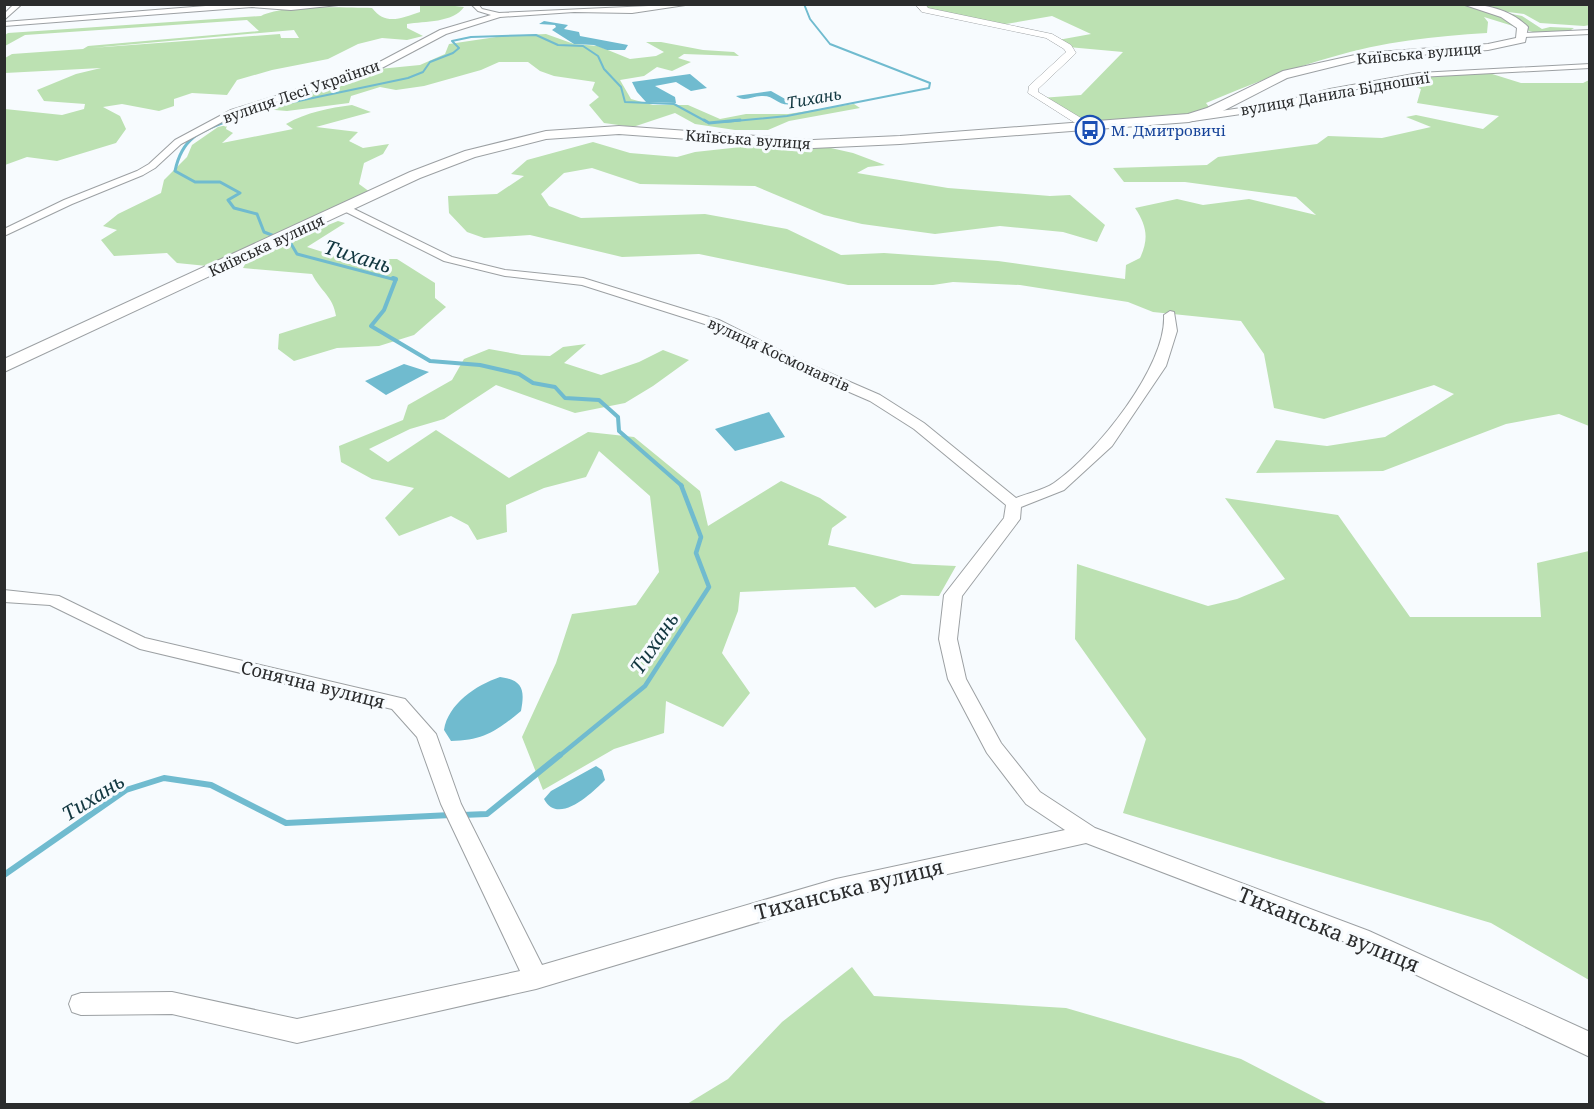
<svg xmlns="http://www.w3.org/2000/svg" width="1594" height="1109" font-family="'Noto Serif',serif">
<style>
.green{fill:#bce1b2;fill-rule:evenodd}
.water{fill:#70bbcf}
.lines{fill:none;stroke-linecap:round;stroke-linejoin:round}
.stream-far4{stroke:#70bbcf;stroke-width:2}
.stream-far3{stroke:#70bbcf;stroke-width:3}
.stream-far2{stroke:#70bbcf;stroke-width:4}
.stream-far1{stroke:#70bbcf;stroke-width:4.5}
.stream{stroke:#70bbcf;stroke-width:6}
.minor-casing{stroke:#9ca0a3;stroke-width:2}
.tertiary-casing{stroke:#9ca0a3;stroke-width:1}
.secondary-casing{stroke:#9ca0a3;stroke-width:2}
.minor{fill:#fff;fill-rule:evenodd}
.tertiary{fill:#fff;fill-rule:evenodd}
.secondary{fill:#fff;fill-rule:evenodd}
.labels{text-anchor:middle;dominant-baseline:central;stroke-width:6;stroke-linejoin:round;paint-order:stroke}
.far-street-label{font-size:15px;fill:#2b2c2d;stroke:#f7fbfe}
.far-transit-label{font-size:15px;fill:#164399;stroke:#f7fbfe;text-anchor:start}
.far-water-label{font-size:16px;font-style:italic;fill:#123740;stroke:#f7fbfe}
.street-label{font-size:18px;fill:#2b2c2d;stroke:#f7fbfe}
.water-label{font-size:20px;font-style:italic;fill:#123740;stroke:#f7fbfe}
.near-street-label{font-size:21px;fill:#2b2c2d;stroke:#f7fbfe}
</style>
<rect width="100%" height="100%" fill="#f7fbfe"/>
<path class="green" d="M 437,4 L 464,7 C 453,23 425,21 407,24 L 407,28 L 423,36 L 407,40 L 382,38 L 358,44 L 328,59 L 272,70 L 237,80 L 227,95 L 192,93 L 174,99 L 174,106 L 159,111 L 122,104 L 103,107 L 120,116 L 126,129 L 116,143 L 57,161 L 27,157 L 5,165 L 5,109 L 62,115 L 84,109 L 85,104 L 44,101 L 37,90 L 76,74 L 101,68 L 5,73 L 5,58 L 12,54 L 83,49 L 88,46 L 259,31 L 247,20 L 25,35 L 5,46 L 5,35 L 8,33 L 261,16 C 285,4 344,8 372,8 C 386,26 401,18 420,12 L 420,5 ZM 294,30 L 299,38 L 281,38 L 280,34 L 91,48 Z
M 1589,4 L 1590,25 L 1584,26 L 1540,23 L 1524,14 L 1492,10 L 1522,16 L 1542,29 L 1550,27 L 1574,28 L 1568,32 L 1539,34 L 1484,17 L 1488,22 L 1487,33 C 1435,36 1382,42 1332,57 C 1289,69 1247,86 1206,103 L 1212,111 L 1087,126 L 1041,98 L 1081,95 L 1123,52 L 1068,47 L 1058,40 L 1091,34 L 1052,16 L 1000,25 L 925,10 L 919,5 Z
M 546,34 L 574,44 L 598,46 L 630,59 L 656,56 L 664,52 L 646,42 L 661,42 L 703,50 L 734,52 L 739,56 L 684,54 L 678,58 L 691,62 L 672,71 L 657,67 L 644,76 L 620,80 L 631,99 L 653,105 L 688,105 L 720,119 L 746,114 L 788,114 L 854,104 L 860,108 L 789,121 L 768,130 L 735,130 L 695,124 L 675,113 L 633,127 L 604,123 L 589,105 L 599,97 L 592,90 L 595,82 L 554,76 L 540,71 L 528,62 L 499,62 L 481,70 L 424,86 L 396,90 L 380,87 L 351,96 L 349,103 L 287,111 L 263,109 L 379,69 L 420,65 L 445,54 L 449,44 L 503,36 Z
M 1489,73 L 1521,83 L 1583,83 L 1589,80 L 1589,426 L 1559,414 L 1506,424 L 1383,471 L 1256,473 L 1276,440 L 1327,446 L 1385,437 L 1454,394 L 1434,385 L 1324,419 L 1274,408 L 1264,354 L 1241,321 L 1153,312 L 1128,302 L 1020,285 L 953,282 L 933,285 L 848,285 L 699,254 L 622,257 L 530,235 L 484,238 L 467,232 L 449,213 L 448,196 L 497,194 L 524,176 L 511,174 L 527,160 L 593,142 L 630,153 L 677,157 L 695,152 L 788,142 L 813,144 L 853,153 L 885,165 L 868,167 L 857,173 L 948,188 L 1050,196 L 1070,195 L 1105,225 L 1097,242 L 1063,232 L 1000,226 L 935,234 L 862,224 L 824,215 L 755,186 L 640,184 L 592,168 L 564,173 L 541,194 L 549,206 L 581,218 L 705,214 L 787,229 L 841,255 L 884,253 L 998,261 L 1125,279 L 1126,265 L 1140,258 C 1149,239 1147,226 1135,208 L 1177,199 L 1203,205 L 1249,199 L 1316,215 L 1296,197 L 1185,182 L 1124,182 L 1113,168 L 1207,165 L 1218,157 L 1317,144 L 1328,136 L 1382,138 L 1431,127 L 1406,117 L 1416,115 L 1483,129 L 1499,116 L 1417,103 L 1421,89 L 1394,79 L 1419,75 Z
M 352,105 L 371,112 L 316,127 L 358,132 L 349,141 L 363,148 L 389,144 L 383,154 L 364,163 L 359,184 L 370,192 L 207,266 L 177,263 L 167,253 L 114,256 L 101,240 L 117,230 L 103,226 L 118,214 L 161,193 L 164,180 L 187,157 L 192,145 L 218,127 L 227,125 L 226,129 L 233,133 L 222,143 L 293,129 L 286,124 C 307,112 329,108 352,105 Z
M 338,221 L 345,223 L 307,247 L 345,259 L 397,259 L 435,283 L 435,298 L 446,307 L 414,335 L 379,346 L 337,348 L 294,361 L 278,349 L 279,334 L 336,316 C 333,296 321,292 312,274 L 243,268 L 249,257 Z
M 586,344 L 564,363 L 601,375 L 639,362 L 663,350 L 689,360 L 653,386 L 625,403 L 575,413 L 496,385 L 444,419 L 410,429 L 369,449 L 388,462 L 436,430 L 509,478 L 588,432 L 634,437 L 700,491 L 708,526 L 781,481 L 820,498 L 847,517 L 832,528 L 828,545 L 913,564 L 956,566 L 939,596 L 901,595 L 875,608 L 855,587 L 740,592 L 738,611 L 722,653 L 750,693 L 723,727 L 666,701 L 664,733 L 614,749 L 543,790 L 522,737 L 556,663 L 572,614 L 636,605 L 659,572 L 650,496 L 599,451 L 586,477 L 544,488 L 506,505 L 507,532 L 477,540 L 468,525 L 451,516 L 399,536 L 385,518 L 414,488 L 372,479 L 341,462 L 339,446 L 403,420 L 408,405 L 452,380 L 464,359 L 489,349 L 522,355 L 550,356 L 563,347 Z
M 1225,498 L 1338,515 L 1410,617 L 1541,617 L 1537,563 L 1589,551 L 1589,980 L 1491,923 L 1123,813 L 1146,739 L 1075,639 L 1077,564 L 1208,606 L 1237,599 L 1285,579 Z
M 852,967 L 874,996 L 1066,1008 L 1241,1059 L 1328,1104 L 687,1104 L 728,1079 L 782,1022 Z"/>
<path class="water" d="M 544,21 L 568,25 L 564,29 L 579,32 L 580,36 L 628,45 L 625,50 L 607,50 L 594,45 L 574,44 L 552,30 L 556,27 L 555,25 L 539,24 Z
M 690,74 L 707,88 L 691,91 L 676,82 L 655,86 L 675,97 L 676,103 L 646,102 L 637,92 L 632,82 Z
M 771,91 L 794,104 C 777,107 776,96 763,96 C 753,95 745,103 736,96 Z
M 404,364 L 429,372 L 386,395 L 365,381 Z
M 769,412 L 785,437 L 735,451 L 715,429 Z
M 500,677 C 523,680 525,690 521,711 C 498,730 483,741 451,741 L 444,730 C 448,704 476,685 500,677 Z
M 596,766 L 602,770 L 605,780 C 592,793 558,826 544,799 L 551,791 Z"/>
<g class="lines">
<path class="stream-far4" d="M 226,122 L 289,103 L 408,78 L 423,72 L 430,62 L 453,53 L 459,48 L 452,41 L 471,37 L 536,35 L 558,45 L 583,46 L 598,56 L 604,69 L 621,87 L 625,102 L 674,104 L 707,122
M 724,122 L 787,116 L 929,88 L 930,83 L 830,44 L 810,19 L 804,4"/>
<path class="stream-far3" d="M 230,120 C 199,131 182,138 175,171 L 195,182 L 220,182 L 240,193 L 228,200 L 234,208 L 257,214 L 264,232 L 277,237
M 704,120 L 709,123 L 740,120
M 283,240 L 290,242 L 297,254 L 396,280"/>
<path class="stream-far2" d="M 393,278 L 396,279 L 384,310 L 371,326 L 430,361 L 480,365 L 519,374 L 533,383 L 555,387 L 565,398 L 599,400 L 618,417 L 619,431 L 682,486"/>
<path class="stream-far1" d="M 558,757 L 645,686 L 709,587 L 696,553 L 701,537 L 681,485"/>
<path class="stream" d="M 462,815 L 487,814 L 560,755
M 4,875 L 126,790 L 164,778 L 211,785 L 286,823 L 451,815"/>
<g class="minor-casing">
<path id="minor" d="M 14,4 L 22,4 L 4,20 L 4,14 Z
M 231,4 L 348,4 L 291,10 L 252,7 L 4,26 L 4,22 Z
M 471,4 L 478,4 L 482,9 L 499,13 L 692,4 L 632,13 L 574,12 L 500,17 L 446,34 L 378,70 L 237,114 L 181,144 L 155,168 L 143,175 L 72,204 L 4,236 L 4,229 L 64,200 L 137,171 L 149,164 L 175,140 L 231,110 L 372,66 L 440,30 L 491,15 L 478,11 Z
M 1590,30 L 1590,34 L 1522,37 L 1518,35 L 1522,33 Z
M 1590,64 L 1590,68 L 1419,77 L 1331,94 L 1276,109 L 1193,121 L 1189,118 L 1193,115 L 1276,103 L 1330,89 L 1419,73 Z
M 346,205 L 452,257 L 505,270 L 583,278 L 719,320 L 797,359 L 880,395 L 924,423 L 1016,498 C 1028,493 1044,490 1054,483 C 1096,454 1167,366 1164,315 L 1170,311 L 1174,312 L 1177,331 L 1166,366 L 1112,446 L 1064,490 L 1021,507 L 1020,519 L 962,596 L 957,639 L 966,679 L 1001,743 L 1040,792 L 1095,828 L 1369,931 L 1590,1032 L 1590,1057 L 1353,945 L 1086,843 L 836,899 L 536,989 L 297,1043 L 172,1014 L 81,1015 L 72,1012 L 69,1004 L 72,996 L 81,993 L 172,992 L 297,1019 L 520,971 L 441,804 L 417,737 L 392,709 L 140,649 L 50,605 L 4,602 L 4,590 L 59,596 L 145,638 L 405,699 L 436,734 L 461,804 L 542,965 L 836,879 L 1065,830 L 1026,804 L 987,753 L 948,679 L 939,639 L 944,595 L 1004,518 L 1006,505 L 914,429 L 870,401 L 787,365 L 711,326 L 582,285 L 505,276 L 444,261 L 342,210 L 341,208 Z"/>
</g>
<g class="tertiary-casing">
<path id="tertiary" d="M 915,4 L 925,4 L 928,8 L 1052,34 L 1071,45 L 1076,53 L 1074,55 L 1038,89 L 1038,92 L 1091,124 L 1091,128 L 1083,128 L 1028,93 L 1029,86 L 1066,52 L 1064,49 L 1046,38 L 922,12 Z"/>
</g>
<g class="secondary-casing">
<path id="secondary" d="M 1462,4 C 1486,4 1511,10 1528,27 L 1525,42 L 1488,50 L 1364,59 L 1287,78 L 1217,114 L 1189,122 L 900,144 L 813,148 L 619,134 L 546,139 L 475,157 L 420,178 L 4,372 L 4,359 L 410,172 L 465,151 L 546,131 L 619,126 L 813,140 L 900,136 L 1188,114 L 1207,108 L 1283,71 L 1364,53 L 1488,44 L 1516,38 L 1517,28 L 1501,17 Z"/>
</g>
<use href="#minor" class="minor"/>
<use href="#tertiary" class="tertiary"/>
<use href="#secondary" class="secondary"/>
</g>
<defs>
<g id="bus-ring" transform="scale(1.5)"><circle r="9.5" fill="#f7fbfe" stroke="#1a4fb4" stroke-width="1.5"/><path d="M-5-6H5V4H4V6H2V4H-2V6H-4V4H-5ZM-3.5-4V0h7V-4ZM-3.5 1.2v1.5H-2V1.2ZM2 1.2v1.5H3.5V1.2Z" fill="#1a4fb4"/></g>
</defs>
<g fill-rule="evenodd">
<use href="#bus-ring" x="1090" y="130"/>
</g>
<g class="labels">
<g class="far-street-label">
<text transform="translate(1419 53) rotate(-5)">Київська вулиця</text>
<text transform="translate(301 91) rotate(-19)">вулиця Лесі Українки</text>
<text transform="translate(1335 93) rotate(-10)">вулиця Данила Бідношиї</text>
<text transform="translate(748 139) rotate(4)">Київська вулиця</text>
<text transform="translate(266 245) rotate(-25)">Київська вулиця</text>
<text transform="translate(779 354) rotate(25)">вулиця Космонавтів</text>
</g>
<g class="far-transit-label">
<text x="1111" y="130">М. Дмитровичі</text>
</g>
<g class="far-water-label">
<text transform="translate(814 98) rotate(-10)">Тихань</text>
</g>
<g class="street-label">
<text transform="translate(313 684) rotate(14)">Сонячна вулиця</text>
</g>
<g class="water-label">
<text transform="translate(358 256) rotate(17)">Тихань</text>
<text transform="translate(654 643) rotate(-56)">Тихань</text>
<text transform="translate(93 797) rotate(-32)">Тихань</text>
</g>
<g class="near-street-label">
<text transform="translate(849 889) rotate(-14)">Тиханська вулиця</text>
<text transform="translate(1329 929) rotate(22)">Тиханська вулиця</text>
</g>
</g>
<rect width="1594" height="1109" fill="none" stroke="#2b2c2d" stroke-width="12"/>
</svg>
